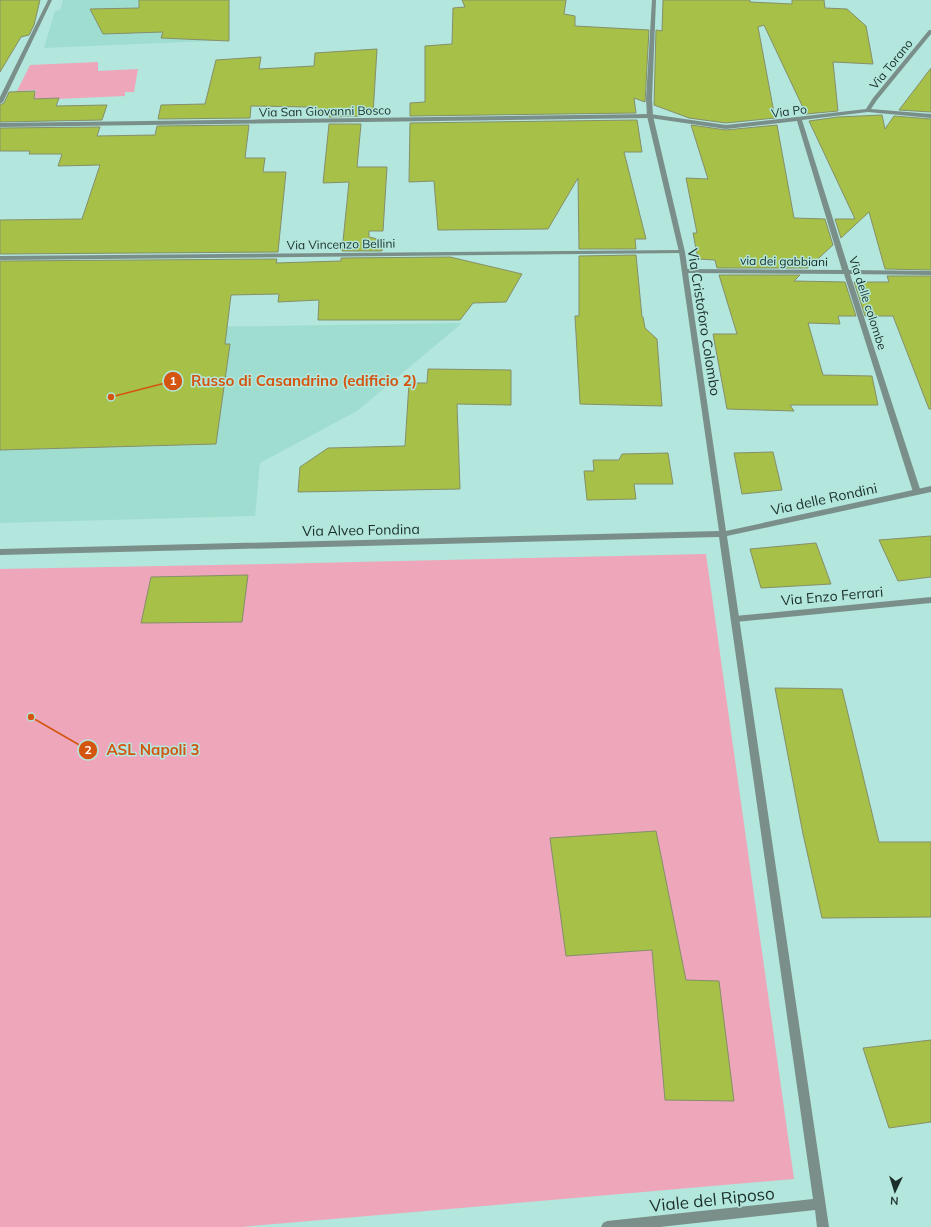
<svg xmlns="http://www.w3.org/2000/svg" width="931" height="1227" font-family="Mulish,sans-serif">
<style>
.built{fill:#a0ddd1}
.green{fill:#eea6ba}
.building{fill:#a6c048;stroke:#858f6a}
.lines{fill:none;stroke-linecap:round;stroke-linejoin:round}
.minor{fill:#7a8f8a;fill-rule:evenodd}
.tertiary{fill:#7a8f8a;fill-rule:evenodd}
.labels{text-anchor:middle;dominant-baseline:central;stroke-width:3;stroke-linejoin:round;paint-order:stroke}
.far-street-label{font-size:12px;fill:#1a2e2a;stroke:#b3e6dc}
.street-label{font-size:14px;fill:#1a2e2a;stroke:#b3e6dc}
.near-street-label{font-size:17px;fill:#1a2e2a;stroke:#b3e6dc}
.leader{fill:none;stroke:#d3550f;stroke-width:1.5}
.callout-dot{fill:#d3550f;stroke:#b3e6dc;stroke-width:1.5}
.mark-label{font-size:12px;text-anchor:middle;font-weight:bold;fill:#fff}
.callout-label{font-size:15px;text-anchor:middle;font-weight:bold;fill:#d3550f;stroke:#b3e6dc;stroke-width:3;stroke-linejoin:round;paint-order:stroke}
</style>
<rect width="100%" height="100%" fill="#b3e6dc"/>
<path class="built" d="M 63,0 L 178,0 L 207,25 L 210,41 L 44,48 L 55,11 L 60,10 Z
M 462,323 L 357,411 L 260,463 L 255,516 L 0,523 L 0,330 Z"/>
<path class="green" d="M 98,62 L 98,71 L 138,69 L 134,92 L 125,92 L 125,96 L 34,100 L 36,90 L 17,91 L 30,65 Z
M 706,554 L 794,1179 L 241,1227 L 0,1227 L 0,569 L 269,564 Z"/>
<path class="building" d="M 0,0 L 40,0 L 34,25 L 29,35 L 21,37 L 0,72 Z
M 139,0 L 229,0 L 229,41 L 161,38 L 163,32 L 103,34 L 90,9 L 139,8 Z
M 462,0 L 566,0 L 564,14 L 575,16 L 575,26 L 649,30 L 645,102 L 634,98 L 636,113 L 410,116 L 410,103 L 425,102 L 425,46 L 452,44 L 453,8 L 465,7 Z
M 663,0 L 750,0 L 750,2 L 792,4 L 792,0 L 824,0 L 825,8 L 847,9 L 866,26 L 873,64 L 833,62 L 838,111 L 806,114 L 764,25 L 758,27 L 775,118 L 726,123 L 689,118 L 654,105 L 656,30 L 662,31 Z
M 377,49 L 373,114 L 361,114 L 361,116 L 329,117 L 329,115 L 307,115 L 308,107 L 251,106 L 250,118 L 158,119 L 161,105 L 205,104 L 216,60 L 261,57 L 259,69 L 314,66 L 315,53 Z
M 931,68 L 931,112 L 899,110 Z
M 35,91 L 34,99 L 59,98 L 56,106 L 107,105 L 102,120 L 0,122 L 0,105 L 4,103 L 9,92 Z
M 882,115 L 885,129 L 894,116 L 931,119 L 931,270 L 885,269 L 869,212 L 841,238 L 835,219 L 855,219 L 809,121 L 838,117 Z
M 637,120 L 642,152 L 624,152 L 646,239 L 635,239 L 636,249 L 579,249 L 578,178 L 548,229 L 438,230 L 434,181 L 409,182 L 410,123 Z
M 329,124 L 361,124 L 357,167 L 387,167 L 383,231 L 369,231 L 369,237 L 382,240 L 382,251 L 342,251 L 349,182 L 323,183 Z
M 249,125 L 245,158 L 265,158 L 263,172 L 286,172 L 278,252 L 0,254 L 0,220 L 82,219 L 100,165 L 58,166 L 62,154 L 29,154 L 30,151 L 0,151 L 0,128 L 100,127 L 97,136 L 155,135 L 157,126 Z
M 691,125 L 726,130 L 777,125 L 794,218 L 825,219 L 833,245 L 808,268 L 717,268 L 715,260 L 698,259 L 693,233 L 697,233 L 686,178 L 708,179 Z
M 636,255 L 642,317 L 643,317 L 645,328 L 657,339 L 662,406 L 580,404 L 575,316 L 579,316 L 579,256 Z
M 450,257 L 522,274 L 506,302 L 473,303 L 460,320 L 318,320 L 319,300 L 278,302 L 279,294 L 231,295 L 225,344 L 230,344 L 216,444 L 0,450 L 0,261 L 277,259 L 276,263 L 341,261 L 341,258 Z
M 719,275 L 800,275 L 794,281 L 845,282 L 856,316 L 838,316 L 840,324 L 808,323 L 823,375 L 872,376 L 878,405 L 790,405 L 794,411 L 727,409 L 713,334 L 737,334 Z
M 887,276 L 931,276 L 931,409 L 929,409 L 893,316 L 865,316 L 854,282 L 889,282 Z
M 428,369 L 511,370 L 511,405 L 457,404 L 460,489 L 298,492 L 300,467 L 328,448 L 405,446 L 409,383 L 427,383 Z
M 773,452 L 782,490 L 742,494 L 734,453 Z
M 668,453 L 673,484 L 634,484 L 636,499 L 587,500 L 584,471 L 594,471 L 593,460 L 619,460 L 622,454 Z
M 931,536 L 931,577 L 898,581 L 879,540 Z
M 816,543 L 831,584 L 761,588 L 750,549 Z
M 248,575 L 242,622 L 141,623 L 151,577 Z
M 775,688 L 842,689 L 879,842 L 931,842 L 931,917 L 822,918 L 803,834 Z
M 656,831 L 686,980 L 719,981 L 734,1101 L 665,1100 L 652,950 L 566,956 L 550,838 Z
M 931,1040 L 931,1122 L 889,1128 L 863,1048 Z"/>
<g class="lines">
<path class="minor" d="M 929,30 L 931,30 L 931,34 L 877,100 L 871,109 L 931,114 L 931,118 L 868,112 L 802,120 L 849,270 L 931,271 L 931,275 L 850,274 L 921,492 L 917,495 L 913,492 L 844,274 L 685,273 L 682,271 L 685,269 L 842,270 L 797,121 L 726,129 L 650,118 L 0,127 L 0,123 L 650,114 L 726,125 L 866,109 L 873,98 Z
M 682,250 L 685,252 L 684,253 L 0,260 L 0,256 Z
M 931,597 L 931,603 L 735,622 L 732,621 L 731,619 L 732,617 L 735,616 Z"/>
<path class="tertiary" d="M 48,0 L 52,0 L 3,102 L 0,104 L 0,97 Z
M 652,0 L 656,0 L 652,99 L 653,116 L 685,252 L 726,531 L 931,486 L 931,492 L 727,536 L 829,1227 L 817,1227 L 815,1210 L 660,1227 L 601,1227 L 603,1223 L 607,1221 L 813,1199 L 719,537 L 0,555 L 0,549 L 719,531 L 679,252 L 647,116 L 646,99 Z"/>
</g>
<g class="labels">
<g class="far-street-label">
<text transform="translate(891 64) rotate(-51)">Via Torano</text>
<text transform="translate(325 111) rotate(-1)">Via San Giovanni Bosco</text>
<text transform="translate(789 111) rotate(-7)">Via Po</text>
<text transform="translate(341 244) rotate(-1)">Via Vincenzo Bellini</text>
<text transform="translate(784 261) rotate(1)">via dei gabbiani</text>
<text transform="translate(868 303) rotate(72)">Via delle colombe</text>
</g>
<g class="street-label">
<text transform="translate(704 322) rotate(81)">Via Cristoforo Colombo</text>
<text transform="translate(824 499) rotate(-12)">Via delle Rondini</text>
<text transform="translate(361 530) rotate(-1)">Via Alveo Fondina</text>
<text transform="translate(832 596) rotate(-5)">Via Enzo Ferrari</text>
</g>
<g class="near-street-label">
<text transform="translate(712 1199) rotate(-6)">Viale del Riposo</text>
</g>
</g>
<path class="leader" d="M111 397L173 381M31 717L88 750"/>
<g class="callout-dot">
<circle cx="111" cy="397" r="4"/>
<circle cx="31" cy="717" r="4"/>
<circle cx="173" cy="381" r="10"/>
<circle cx="88" cy="750" r="10"/>
</g>
<g class="mark-label">
<text x="173" y="385">1</text>
<text x="88" y="754">2</text>
</g>
<g class="callout-label">
<text x="304" y="386">Russo di Casandrino (edificio 2)</text>
<text x="153" y="755">ASL Napoli 3</text>
</g>
<g transform="translate(895 1191) rotate(184)" stroke="#b3e6dc" stroke-width="3" paint-order="stroke">
<path d="M0-3L7 15L0 10L-7 15Z" fill="#1a2e2a"/>
<text y="-6" font-size="11" font-weight="bold" text-anchor="middle" fill="#1a2e2a">N</text>
</g>
</svg>
